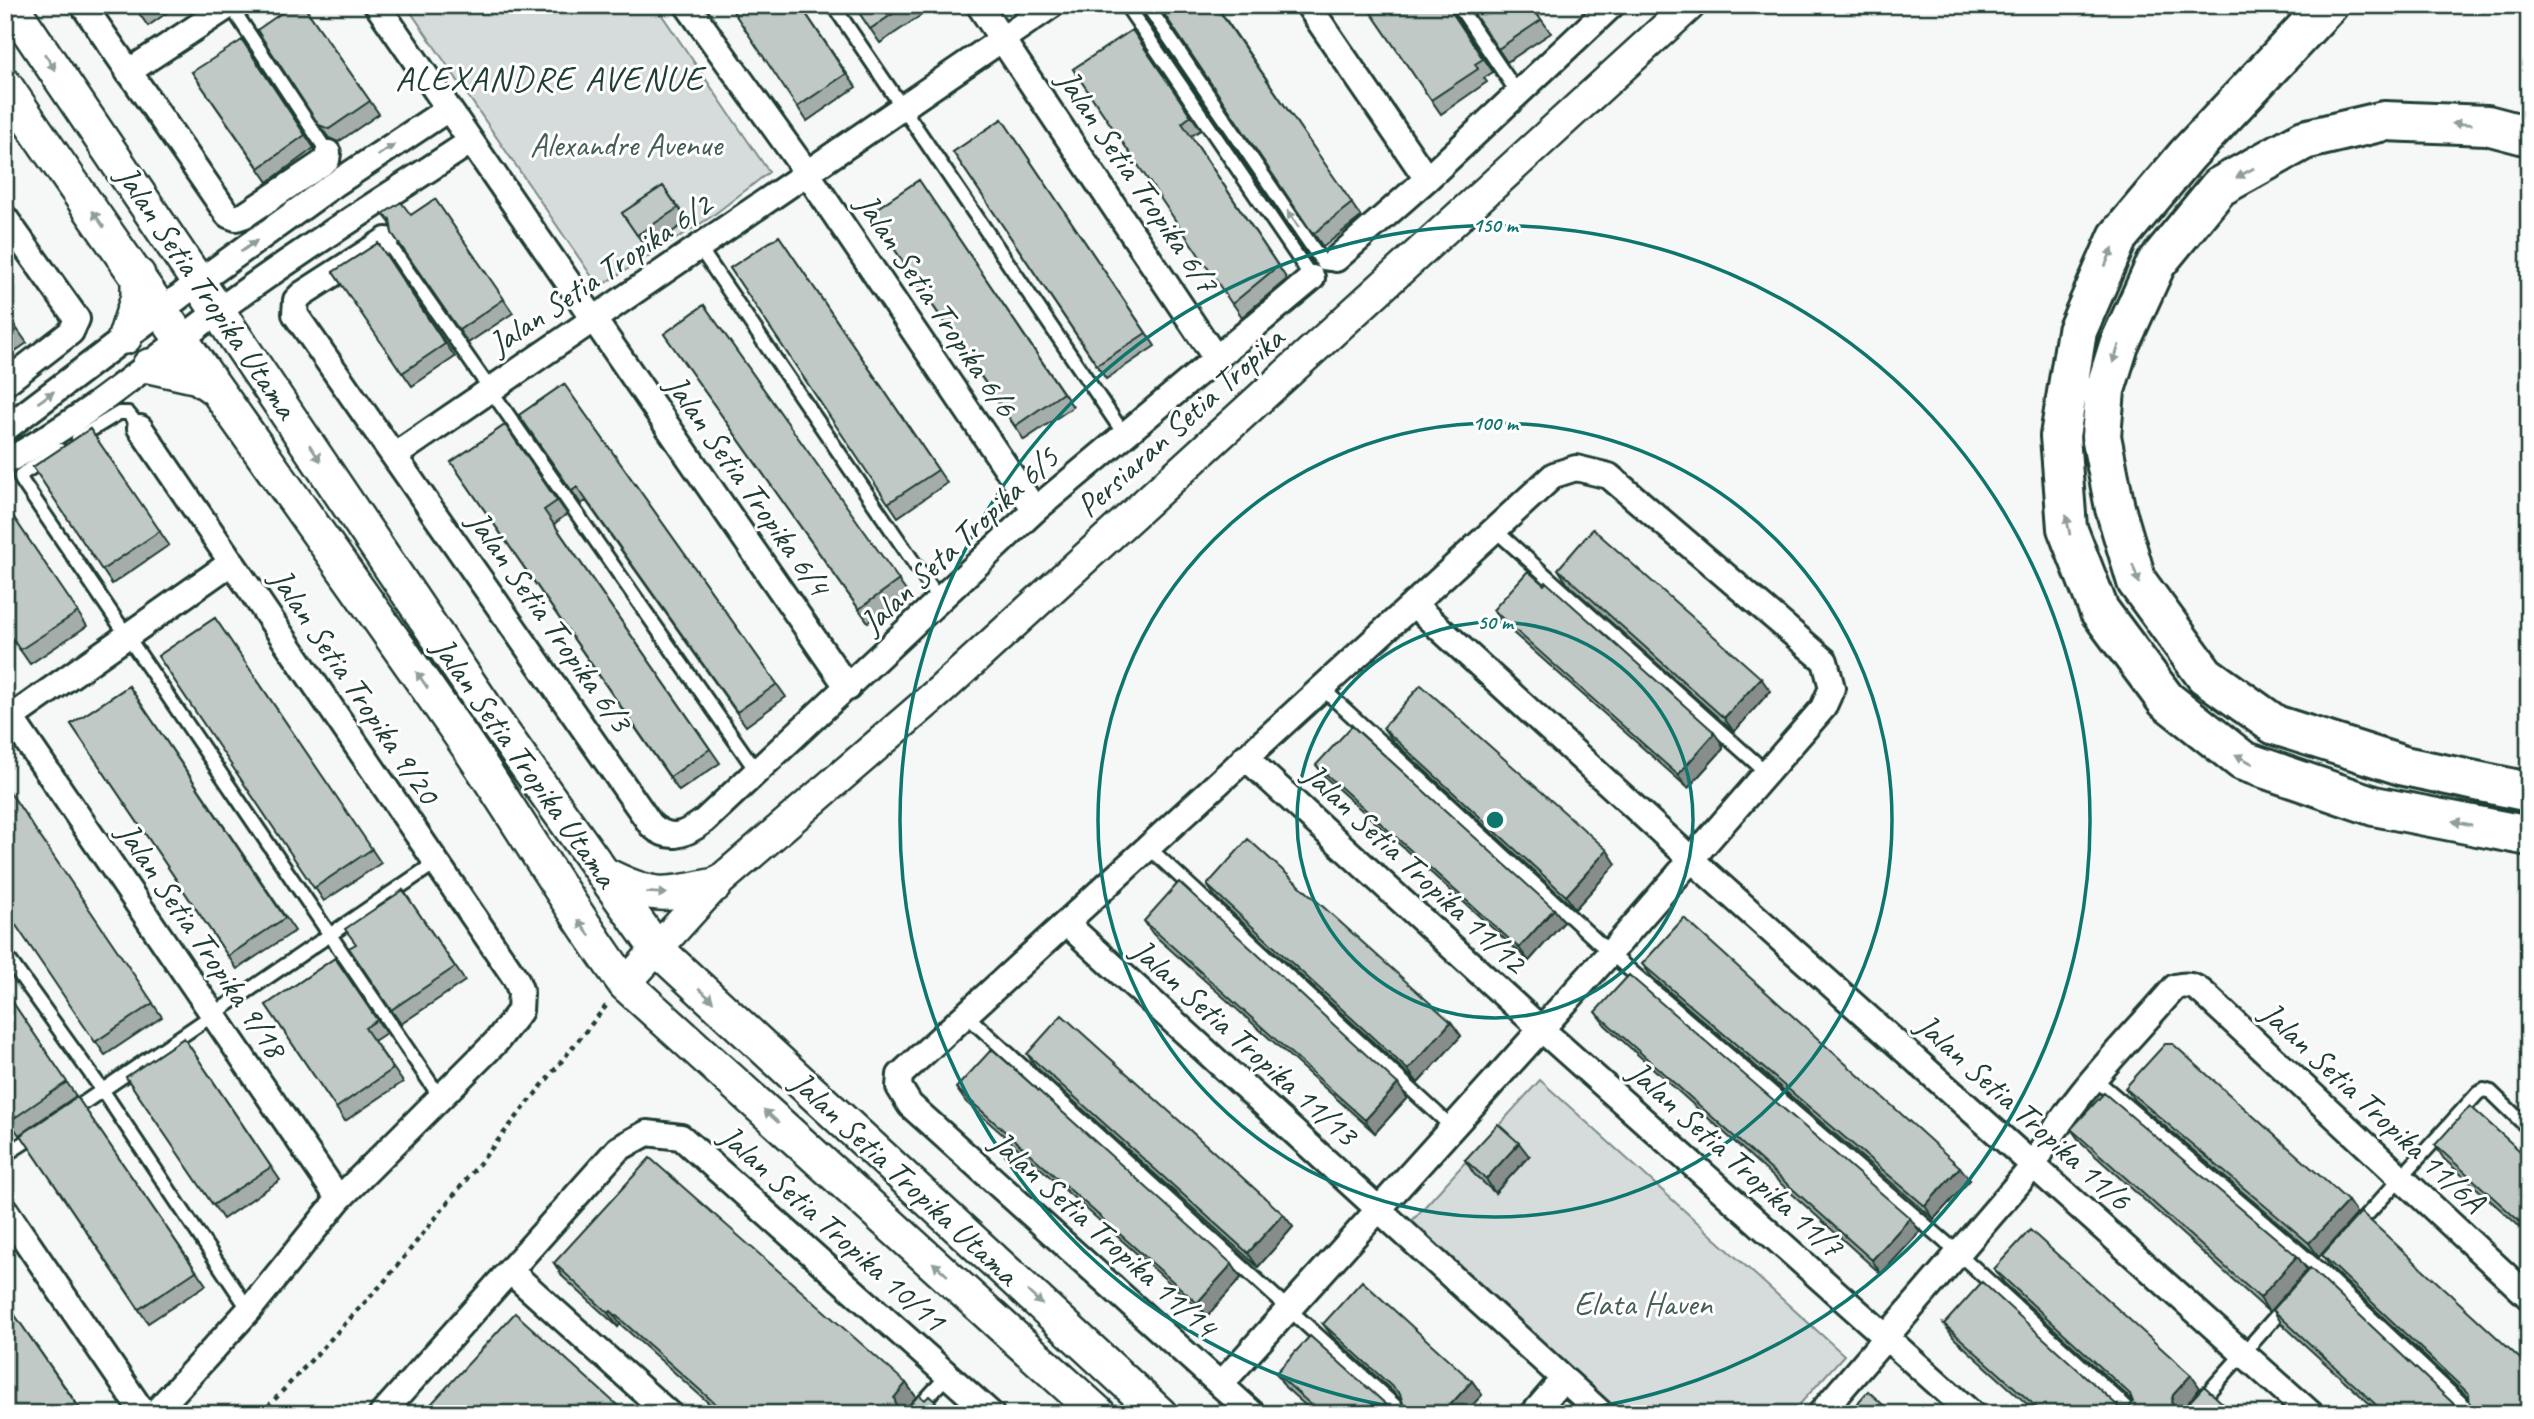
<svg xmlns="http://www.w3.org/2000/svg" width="2534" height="1419" font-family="Caveat,sans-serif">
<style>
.green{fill:#d6dcdb;stroke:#7a8c88;stroke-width:2}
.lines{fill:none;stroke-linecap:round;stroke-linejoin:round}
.service-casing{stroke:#1f3d34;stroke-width:18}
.minor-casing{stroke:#1f3d34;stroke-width:30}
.tertiary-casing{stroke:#1f3d34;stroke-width:35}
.secondary-casing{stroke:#1f3d34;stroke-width:38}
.motorway-casing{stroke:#1f3d34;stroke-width:44}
.path{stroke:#1f3d34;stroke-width:4.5;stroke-dasharray:5 5;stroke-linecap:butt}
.service{stroke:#fff;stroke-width:12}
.minor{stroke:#fff;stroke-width:24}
.tertiary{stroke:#fff;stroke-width:30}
.secondary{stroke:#fff;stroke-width:33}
.motorway{stroke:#fff;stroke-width:38}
.wall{fill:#a5adaa;stroke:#1f3d34;stroke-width:2}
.shaded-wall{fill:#868d8b;stroke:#1f3d34;stroke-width:2}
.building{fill:#c0c9c6;stroke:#1f3d34;stroke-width:2}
.oneway{fill:#8f9e9a}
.ring{fill:none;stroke:#0f766e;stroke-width:3.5}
.labels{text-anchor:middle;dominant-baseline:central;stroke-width:6;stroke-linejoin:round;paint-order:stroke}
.park-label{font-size:33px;fill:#445d55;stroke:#fff}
.street-label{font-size:33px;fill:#1f3d34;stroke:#fff}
.neighbourhood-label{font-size:35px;letter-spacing:2px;fill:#1f3d34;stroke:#fff}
.centre{fill:#0f766e;stroke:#fff;stroke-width:3.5}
.ring-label{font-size:21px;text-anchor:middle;font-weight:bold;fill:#0f766e;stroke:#fff;stroke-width:6;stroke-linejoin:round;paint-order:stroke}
</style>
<rect width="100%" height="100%" fill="#f6f7f7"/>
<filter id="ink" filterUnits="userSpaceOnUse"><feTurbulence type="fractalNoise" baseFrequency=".0143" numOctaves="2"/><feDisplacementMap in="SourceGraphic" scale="14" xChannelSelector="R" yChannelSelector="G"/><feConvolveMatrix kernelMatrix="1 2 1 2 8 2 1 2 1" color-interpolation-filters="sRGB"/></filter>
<g filter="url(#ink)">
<path class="green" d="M 406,5 L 655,5 L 769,172 L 711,217 L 599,287 Z
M 1540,1080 L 1844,1355 L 1791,1414 L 1621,1414 L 1410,1223 Z"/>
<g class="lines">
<g class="service-casing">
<path id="service" d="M 230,5 L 328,153
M 833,5 L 1126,437
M 1126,5 L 1312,278
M 1147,5 L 1323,263 L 1330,264 L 1336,259
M 1458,5 L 1517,92
M 386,240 L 757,772
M 699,247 L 940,601
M 78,438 L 119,413 L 128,413 L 140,428
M 60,450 L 25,472 L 20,476 L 22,481 L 440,1097
M 1495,530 L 1766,772
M 1324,690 L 1610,953 L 1958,1253 L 2134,1414
M 1149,848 L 1453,1128
M 5,954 L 103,1091 L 249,1310
M 966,1015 L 1404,1414
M 2095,1079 L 2318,1268 L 2473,1414
M 69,1113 L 435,863
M 5,1155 L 39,1133
M 2355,1228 L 2478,1093 L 2484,1090 L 2491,1092 L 2529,1129
M 912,1414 L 948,1375
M 2189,1414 L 2287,1304"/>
</g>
<g class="minor-casing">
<path id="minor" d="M 83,5 L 228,215 L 236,218 L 245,215 L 327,160 L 328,153
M 377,5 L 848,688
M 687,5 L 807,173 L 1035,510
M 979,5 L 1217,360
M 1308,5 L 1427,179
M 128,72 L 230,5
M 5,218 L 77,319 L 71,332 L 5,383
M 386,240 L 302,294 L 296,300 L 295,314 L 651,825 C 670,842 685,835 704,821 L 1035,510 L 1312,278
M 1336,259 L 1427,179 L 1612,5
M 140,428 L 516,979 L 521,992 L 520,1011 L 496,1042 L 339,1199 L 249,1310 L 154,1414
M 5,429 L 200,281 L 329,188 L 448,109
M 394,456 L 1052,5
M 5,462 C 83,421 148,364 218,311 C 299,251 386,198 470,142
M 1413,604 L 1692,860 L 2311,1414
M 5,709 L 339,1199
M 5,722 L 232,562
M 1245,757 L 1540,1028 L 1972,1414
M 1066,923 L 1602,1414
M 5,1210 L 144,1414
M 510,1271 L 669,1414
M 1221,1384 L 1610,953 L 1823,708 L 1832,688 L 1825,661 L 1609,476 L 1576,468 L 1554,475 L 900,1075 L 899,1087 L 910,1105 L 1253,1414
M 382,1414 L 618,1149 L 647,1133 L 681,1137 L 991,1414
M 1533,1414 L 1563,1379
M 1820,1414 L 2034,1165 C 2068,1099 2126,1044 2175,987 C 2187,984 2194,985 2204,994 L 2529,1297"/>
</g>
<g class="tertiary-casing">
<path id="tertiary" d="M 625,984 L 715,885 L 941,690 L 1690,5"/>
</g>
<g class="secondary-casing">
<path id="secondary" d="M 11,5 L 491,716 L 656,948 L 1160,1414
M 5,85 C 152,303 308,516 458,732 C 516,815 565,902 625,984 L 1099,1414
M 125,337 L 138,297 L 138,275
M 149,366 L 198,377 L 214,388
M 604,874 C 653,899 662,896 715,885"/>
</g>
<g class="motorway-casing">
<path id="motorway" d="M 2328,5 L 2187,155 L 2118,237 L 2077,331 L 2060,436 L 2067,528 L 2099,610 L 2166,700 L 2243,761 L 2374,806 L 2529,836
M 2529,136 L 2487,125 L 2384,121 L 2304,140 L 2219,187 L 2156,264 L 2119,345 L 2105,390 L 2101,436 L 2115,508 L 2137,582 L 2205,675 L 2275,725 L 2404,766 L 2529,792"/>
</g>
<path class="path" d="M 261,1414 L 384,1282 L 606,1006"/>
<use href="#service" class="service"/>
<use href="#minor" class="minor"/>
<use href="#tertiary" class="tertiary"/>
<use href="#secondary" class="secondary"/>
<use href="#motorway" class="motorway"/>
</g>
<path class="wall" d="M 133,5 L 178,5 L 148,26 Z
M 303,5 L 379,114 L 338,142 L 329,138 L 319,125 Z
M 729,5 L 800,5 L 856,87 L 807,121 Z
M 854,5 L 926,5 L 929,10 L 880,43 Z
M 1158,5 L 1216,5 L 1361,217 L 1323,247 Z
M 1366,5 L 1451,10 L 1493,72 L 1484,78 L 1487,82 L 1441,114 Z
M 1468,5 L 1531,5 L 1551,33 L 1507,62 Z
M 1132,30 L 1201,130 L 1191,136 L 1287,279 L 1242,317 L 1073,69 Z
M 252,54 L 314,148 L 268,182 L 192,72 Z
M 1002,119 L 1155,346 L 1106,379 L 953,152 Z
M 919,180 L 1073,407 L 1024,440 L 870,213 Z
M 663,186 L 688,221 L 647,249 L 622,213 Z
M 435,199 L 513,313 L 468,343 L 392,233 L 390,223 L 383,214 L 411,215 Z
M 779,236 L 947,483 L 898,517 L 730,268 Z
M 378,243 L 455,357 L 412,386 L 333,272 Z
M 704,305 L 908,594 L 868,622 L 664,334 Z
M 5,312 L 27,343 L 5,358 Z
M 564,384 L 786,697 L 746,726 L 586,501 L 581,504 L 519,415 Z
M 505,425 L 567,514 L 554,524 L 720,763 L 679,791 L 451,462 Z
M 90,429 L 169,545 L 112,584 L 33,467 Z
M 8,509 L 87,626 L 30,664 L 5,628 Z
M 1558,569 L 1770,691 L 1734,732 L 1567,583 Z
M 1493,610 L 1722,744 L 1723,749 L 1688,788 L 1502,623 Z
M 215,618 L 381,863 L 324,901 L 158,656 Z
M 129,686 L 295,931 L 237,969 L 71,724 Z
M 1383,728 L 1616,864 L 1575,909 L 1393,741 Z
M 1316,765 L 1554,909 L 1564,922 L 1529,961 L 1326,778 Z
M 5,785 L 162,1017 L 105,1055 L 5,909 Z
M 1207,885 L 1451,1022 L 1461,1036 L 1418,1083 L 1217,899 Z
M 403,890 L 465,981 L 401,1024 L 349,948 L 356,944 Z
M 1144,921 L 1407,1098 L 1375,1133 L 1153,934 Z
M 335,958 L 386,1033 L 374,1041 L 403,1082 L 345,1121 L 266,1005 Z
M 1642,964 L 1970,1180 L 1934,1219 L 1652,977 Z
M 5,991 L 76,1096 L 19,1135 L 5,1115 Z
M 1595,1012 L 1920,1232 L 1881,1274 L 1605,1025 Z
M 184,1038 L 280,1180 L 223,1219 L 126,1077 Z
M 1027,1054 L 1283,1214 L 1293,1227 L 1258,1267 L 1036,1067 Z
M 956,1088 L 1241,1278 L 1207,1316 L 966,1102 Z
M 2125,1088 L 2357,1214 L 2319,1257 L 2135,1101 Z
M 77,1097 L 206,1285 L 148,1323 L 21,1135 Z
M 2071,1129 L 2297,1256 L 2307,1270 L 2269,1312 L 2081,1143 Z
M 2435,1145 L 2529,1159 L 2529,1235 L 2444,1159 Z
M 1529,1156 L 1495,1193 L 1474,1174 L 1465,1160 Z
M 2322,1255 L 2529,1414 L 2381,1414 L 2282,1324 L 2273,1310 L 2457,1407 L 2465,1409 L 2470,1406 L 2470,1399 L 2332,1269 Z
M 554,1263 L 906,1383 L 916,1397 L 908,1406 L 925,1400 L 949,1414 L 721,1414 L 620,1324 L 618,1327 L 563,1277 Z
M 1994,1269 L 2200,1388 L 2184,1407 L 2234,1414 L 2038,1414 L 1954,1338 L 1944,1324 L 2119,1407 L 2130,1407 L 2133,1401 L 2004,1283 Z
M 5,1301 L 84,1414 L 5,1414 Z
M 1323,1324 L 1472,1381 L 1482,1395 L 1464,1414 L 1315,1414 L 1285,1387 L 1276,1373 L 1396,1409 L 1403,1403 L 1402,1400 L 1333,1337 Z"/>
<path class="shaded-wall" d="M 1761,678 L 1770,691 L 1734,732 L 1724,718 Z
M 1713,731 L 1722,744 L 1723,749 L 1688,788 L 1678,775 Z
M 1607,850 L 1616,864 L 1575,909 L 1566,896 Z
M 1554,909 L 1564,922 L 1529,961 L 1519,948 Z
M 1451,1022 L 1461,1036 L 1418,1083 L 1408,1070 Z
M 1398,1084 L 1407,1098 L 1375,1133 L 1365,1120 Z
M 1519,1143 L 1529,1156 L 1495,1193 L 1486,1179 Z
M 1960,1167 L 1970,1180 L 1934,1219 L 1925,1206 Z
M 2348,1201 L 2357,1214 L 2319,1257 L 2309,1243 Z
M 1283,1214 L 1293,1227 L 1258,1267 L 1248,1253 Z
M 1910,1218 L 1920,1232 L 1881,1274 L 1872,1260 Z
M 2297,1256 L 2307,1270 L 2269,1312 L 2260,1298 Z
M 1232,1264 L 1241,1278 L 1207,1316 L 1197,1303 Z
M 611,1311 L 620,1324 L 618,1327 L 608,1313 Z
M 2191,1375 L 2200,1388 L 2179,1414 L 2171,1402 L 2173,1395 Z
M 1472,1381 L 1482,1395 L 1464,1414 L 1442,1414 Z
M 906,1383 L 916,1397 L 904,1411 L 897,1407 L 894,1398 Z"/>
<path class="building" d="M 133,5 L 149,5 L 138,12 Z
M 293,5 L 303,5 L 370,101 L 329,129 L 319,125 L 257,30 Z
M 729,5 L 800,5 L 846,74 L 797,107 Z
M 854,5 L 906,5 L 870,29 Z
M 1158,5 L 1215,5 L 1352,203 L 1313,234 Z
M 1366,5 L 1447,5 L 1483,59 L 1475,64 L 1478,69 L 1431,100 Z
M 1468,5 L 1531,5 L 1541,20 L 1498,49 Z
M 1132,30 L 1191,116 L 1182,123 L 1278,266 L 1232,304 L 1073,69 Z
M 242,40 L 305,135 L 259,168 L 192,72 Z
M 1002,119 L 1146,333 L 1097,365 L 953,152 Z
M 919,180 L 1063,393 L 1015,426 L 870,213 Z
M 663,186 L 678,208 L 637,235 L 622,213 Z
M 435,199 L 504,299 L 459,330 L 392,233 L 390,219 L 383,214 L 401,202 L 411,215 Z
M 779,236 L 938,470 L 888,503 L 730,268 Z
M 378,243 L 445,344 L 402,373 L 333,272 Z
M 704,305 L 899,580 L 859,609 L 664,334 Z
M 5,312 L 17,330 L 5,338 Z
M 564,384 L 777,684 L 737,712 L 577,487 L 572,491 L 519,415 Z
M 505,425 L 557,501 L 544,510 L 710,749 L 670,777 L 451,462 Z
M 90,429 L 160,531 L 102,570 L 33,467 Z
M 8,509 L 78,612 L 20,650 L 5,628 L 5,511 Z
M 1593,529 L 1761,678 L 1724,718 L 1558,569 Z
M 1528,571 L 1544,585 L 1546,582 L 1713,731 L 1713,735 L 1678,775 L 1493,610 Z
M 215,618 L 372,849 L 314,888 L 158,656 Z
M 1421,685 L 1607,850 L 1566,896 L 1383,728 Z
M 129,686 L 285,918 L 228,956 L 71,724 Z
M 1352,726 L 1554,909 L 1519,948 L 1316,765 Z
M 5,785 L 153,1003 L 95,1042 L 5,909 Z
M 1248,839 L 1451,1022 L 1408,1070 L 1207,885 Z
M 1179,882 L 1398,1084 L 1365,1120 L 1144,921 Z
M 403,890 L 455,967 L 391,1010 L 349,948 L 356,944 L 345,929 Z
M 1684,918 L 1960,1167 L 1925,1206 L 1642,964 Z
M 335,958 L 377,1020 L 365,1028 L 393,1069 L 336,1108 L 266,1005 Z
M 1629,975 L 1910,1218 L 1872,1260 L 1595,1012 Z
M 5,991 L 67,1082 L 10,1121 L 5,1115 Z
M 1062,1015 L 1283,1214 L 1248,1253 L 1027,1054 Z
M 184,1038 L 271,1167 L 213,1205 L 126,1077 Z
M 2165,1044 L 2173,1044 L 2348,1201 L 2309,1243 L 2125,1088 Z
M 992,1049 L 1232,1264 L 1197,1303 L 956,1088 Z
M 2104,1093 L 2297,1256 L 2260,1298 L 2071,1129 Z
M 77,1097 L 196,1271 L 139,1309 L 21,1135 Z
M 2470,1106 L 2529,1159 L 2529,1230 L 2435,1145 Z
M 1498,1124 L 1519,1143 L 1486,1179 L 1465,1160 Z
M 650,1158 L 906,1383 L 894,1398 L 897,1407 L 906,1409 L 919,1395 L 925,1400 L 929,1396 L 949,1414 L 727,1414 L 611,1311 L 608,1313 L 554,1263 Z
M 2361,1212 L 2529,1367 L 2529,1414 L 2386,1414 L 2273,1310 L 2310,1268 L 2457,1407 L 2465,1409 L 2470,1406 L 2469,1394 L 2322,1255 Z
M 2030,1230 L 2191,1375 L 2173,1395 L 2171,1402 L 2174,1407 L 2185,1407 L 2204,1386 L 2234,1414 L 2044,1414 L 1944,1324 L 1982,1282 L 2119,1407 L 2130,1407 L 2133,1402 L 2130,1394 L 1994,1269 Z
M 1362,1281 L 1472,1381 L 1442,1414 L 1321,1414 L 1276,1373 L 1310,1336 L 1389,1407 L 1396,1409 L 1403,1403 L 1400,1394 L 1323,1324 Z
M 5,1301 L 79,1408 L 71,1414 L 5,1414 Z
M 515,1313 L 627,1414 L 422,1414 Z
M 1868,1391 L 1893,1414 L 1848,1414 Z"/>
<defs><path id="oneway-solid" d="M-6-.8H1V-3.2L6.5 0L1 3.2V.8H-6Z" transform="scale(1.75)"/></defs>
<g class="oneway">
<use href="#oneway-solid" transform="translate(50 62) rotate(56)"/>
<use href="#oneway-solid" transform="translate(2462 124) rotate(-178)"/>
<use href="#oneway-solid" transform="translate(386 150) rotate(-34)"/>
<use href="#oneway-solid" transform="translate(2245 173) rotate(151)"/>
<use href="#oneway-solid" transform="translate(98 219) rotate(-125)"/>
<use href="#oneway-solid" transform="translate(1293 219) rotate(-124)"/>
<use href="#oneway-solid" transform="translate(249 246) rotate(-35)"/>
<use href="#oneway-solid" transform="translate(2109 257) rotate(-67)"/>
<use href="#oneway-solid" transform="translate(2116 354) rotate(108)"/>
<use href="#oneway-solid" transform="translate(46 397) rotate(-35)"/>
<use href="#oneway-solid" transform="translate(315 453) rotate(56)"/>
<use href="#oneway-solid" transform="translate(2068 525) rotate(-101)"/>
<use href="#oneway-solid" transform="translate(2136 574) rotate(70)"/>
<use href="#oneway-solid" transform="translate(422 680) rotate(-125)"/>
<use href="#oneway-solid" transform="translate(2244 759) rotate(-152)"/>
<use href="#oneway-solid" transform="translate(2462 823) rotate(-169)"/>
<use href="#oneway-solid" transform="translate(657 893) rotate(3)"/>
<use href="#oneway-solid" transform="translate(584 928) rotate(-126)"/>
<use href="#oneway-solid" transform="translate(706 995) rotate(43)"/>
<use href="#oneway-solid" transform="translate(771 1116) rotate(-138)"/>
<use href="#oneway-solid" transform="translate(940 1269) rotate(-138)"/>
<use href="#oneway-solid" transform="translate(1035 1298) rotate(43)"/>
</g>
</g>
<g class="ring">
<circle cx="1495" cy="820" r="198"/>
<circle cx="1495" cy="820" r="397"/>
<path d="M1453 1414A595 595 0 1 1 1537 1414"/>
</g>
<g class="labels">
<g class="park-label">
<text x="626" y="145">Alexandre Avenue</text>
<text x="1643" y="1304">Elata Haven</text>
</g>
<g class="street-label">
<text transform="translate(1138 181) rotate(56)">Jalan Setia Tropika 6/7</text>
<text transform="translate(600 274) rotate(-34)">Jalan Setia Tropika 6/2</text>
<text transform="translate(207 292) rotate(56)">Jalan Setia Tropika Utama</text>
<text transform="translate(937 305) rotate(56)">Jalan Setia Tropika 6/6</text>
<text transform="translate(1180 422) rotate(-42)">Persiaran Setia Tropika</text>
<text transform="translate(748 485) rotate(55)">Jalan Setia Tropika 6/4</text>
<text transform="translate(959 540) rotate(-43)">Jalan Seta Tropika 6/5</text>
<text transform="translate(550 621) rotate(55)">Jalan Setia Tropika 6/3</text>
<text transform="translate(355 686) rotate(56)">Jalan Setia Tropika 9/20</text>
<text transform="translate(525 762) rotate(55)">Jalan Setia Tropika Utama</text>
<text transform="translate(1415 868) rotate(43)">Jalan Setia Tropika 11/12</text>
<text transform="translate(202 940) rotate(56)">Jalan Setia Tropika 9/18</text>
<text transform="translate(1245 1042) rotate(42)">Jalan Setia Tropika 11/13</text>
<text transform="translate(2373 1107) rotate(43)">Jalan Setia Tropika 11/6A</text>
<text transform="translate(2024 1112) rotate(42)">Jalan Setia Tropika 11/6</text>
<text transform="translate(1736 1159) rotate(42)">Jalan Setia Tropika 11/7</text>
<text transform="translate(905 1178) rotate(43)">Jalan Setia Tropika Utama</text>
<text transform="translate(833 1228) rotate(42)">Jalan Setia Tropika 10/11</text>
<text transform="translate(1104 1234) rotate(42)">Jalan Setia Tropika 11/14</text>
</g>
<g class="neighbourhood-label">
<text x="550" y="78">ALEXANDRE AVENUE</text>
</g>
</g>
<circle cx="1495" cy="820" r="10" class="centre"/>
<g class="ring-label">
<text x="1495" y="232">150 m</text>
<text x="1495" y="430">100 m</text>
<text x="1495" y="629">50 m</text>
</g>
<rect width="2534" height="1419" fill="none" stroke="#fff" stroke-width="28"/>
<rect x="14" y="14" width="2506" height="1391" fill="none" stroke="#1f3d34" stroke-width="2.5" filter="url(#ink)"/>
</svg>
